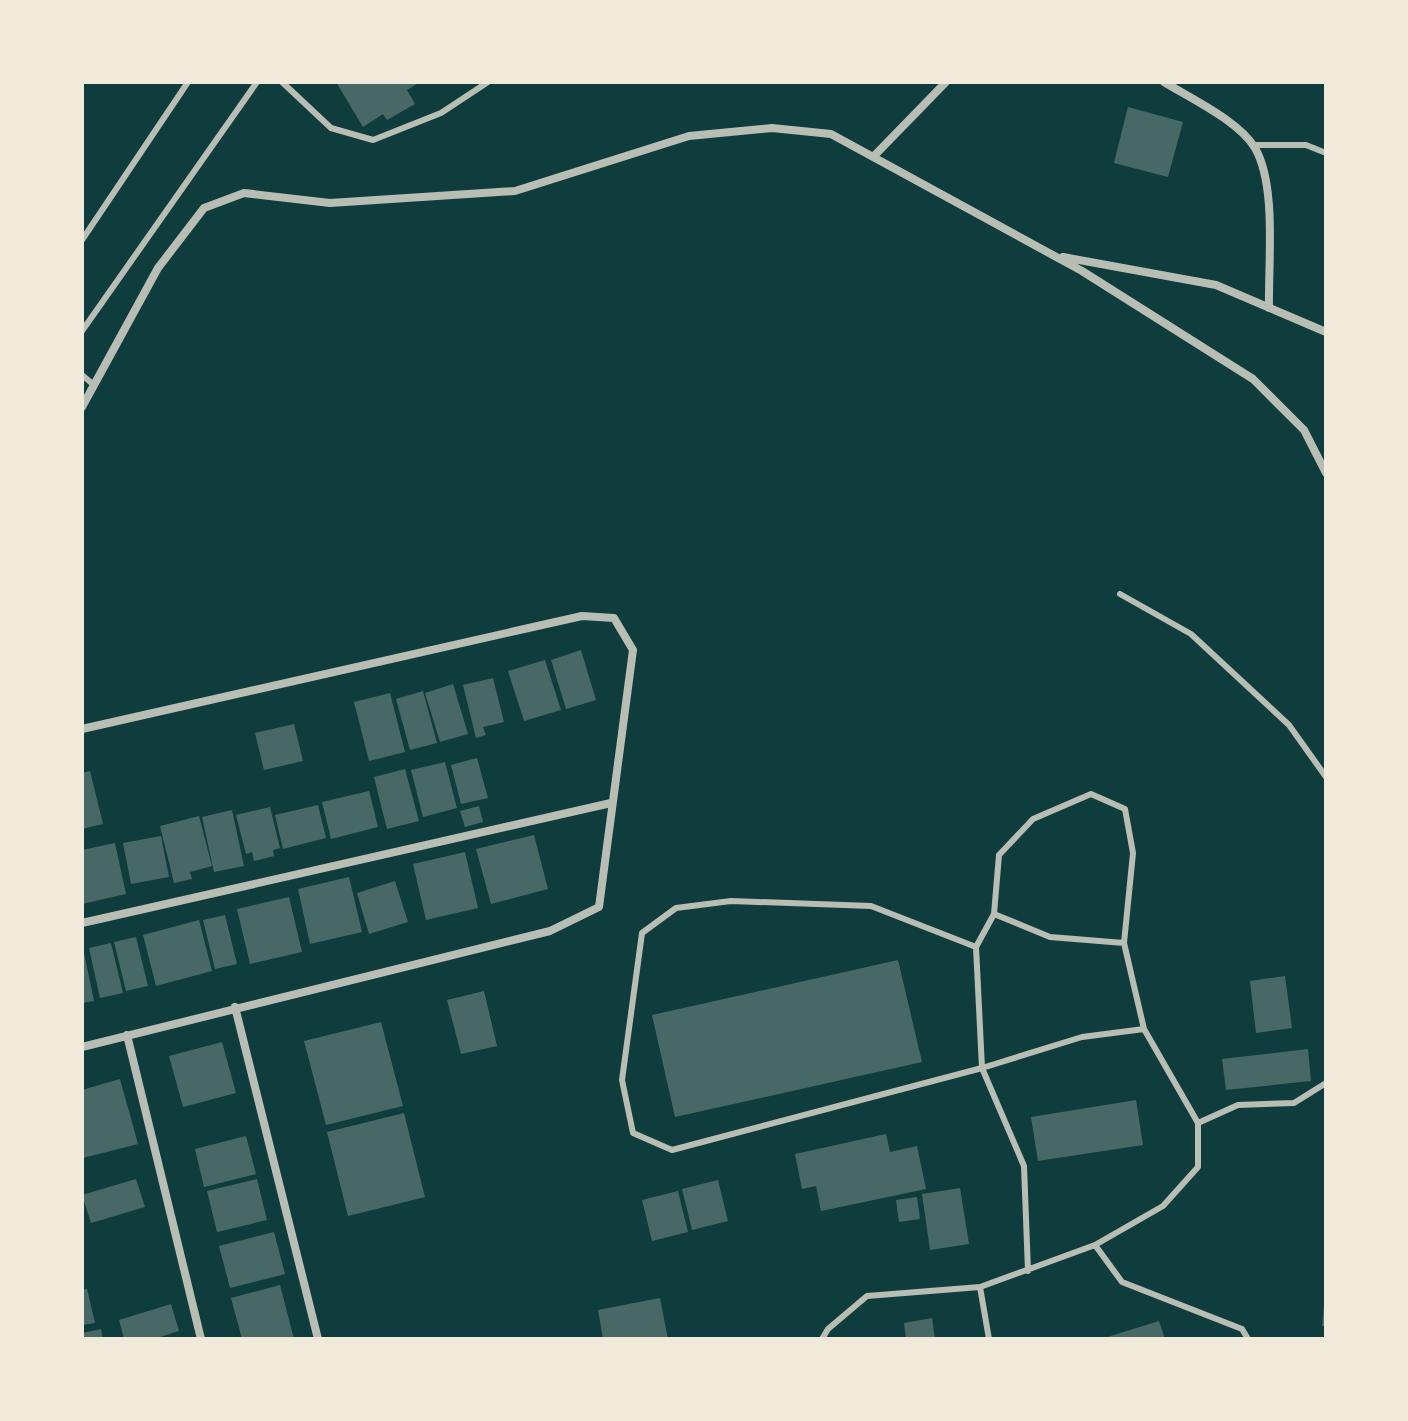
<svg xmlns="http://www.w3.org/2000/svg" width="1408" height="1421" font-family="'Space Grotesk',sans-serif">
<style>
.building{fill:#486865}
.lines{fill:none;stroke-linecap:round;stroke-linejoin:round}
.service{stroke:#b8beb3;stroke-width:6}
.minor{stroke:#b8beb3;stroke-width:8}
</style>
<rect width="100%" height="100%" fill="#0f3d3e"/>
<path class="building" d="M 336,82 L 420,82 L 407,90 L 415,104 L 387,120 L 383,114 L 363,127 Z
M 1128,107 L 1183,122 L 1168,177 L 1114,163 Z
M 581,650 L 596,700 L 566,709 L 551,660 Z
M 545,660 L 561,710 L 524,721 L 508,671 Z
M 493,678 L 504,722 L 483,727 L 486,735 L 476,738 L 463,685 Z
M 453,684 L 468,734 L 440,742 L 425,693 Z
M 423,691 L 437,743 L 410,750 L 396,699 Z
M 390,693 L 405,752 L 369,761 L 354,702 Z
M 294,724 L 303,761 L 264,770 L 255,733 Z
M 477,758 L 488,798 L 461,804 L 451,765 Z
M 445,762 L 457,808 L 423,817 L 411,770 Z
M 405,769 L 419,821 L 387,829 L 374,777 Z
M 90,771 L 103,824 L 82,829 L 82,773 Z
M 369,791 L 378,827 L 331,839 L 322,802 Z
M 318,805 L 326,838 L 283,849 L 275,815 Z
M 479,806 L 483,822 L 465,827 L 460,811 Z
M 270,807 L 280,848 L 273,850 L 274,856 L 254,861 L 252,852 L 246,854 L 236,815 Z
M 232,810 L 244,866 L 214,872 L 202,817 Z
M 199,816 L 212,866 L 190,872 L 192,879 L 174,883 L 160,826 Z
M 534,835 L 548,889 L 491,904 L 476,849 Z
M 161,836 L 169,877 L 131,884 L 123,843 Z
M 115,843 L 126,894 L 82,904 L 82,850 Z
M 465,852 L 478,908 L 426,920 L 413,864 Z
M 349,877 L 362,932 L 310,944 L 298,889 Z
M 395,881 L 408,922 L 369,934 L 357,893 Z
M 289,897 L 302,952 L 250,964 L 237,909 Z
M 225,915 L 237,964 L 215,969 L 203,920 Z
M 199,920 L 212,971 L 156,986 L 143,935 Z
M 136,937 L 148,986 L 126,991 L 114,942 Z
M 82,943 L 94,1001 L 82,1003 Z
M 111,943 L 123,993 L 100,998 L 89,948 Z
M 898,960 L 922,1062 L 675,1117 L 652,1015 Z
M 1285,976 L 1292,1028 L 1256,1033 L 1250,981 Z
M 484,991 L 497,1046 L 461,1054 L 447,1000 Z
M 381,1022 L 403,1106 L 326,1125 L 304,1041 Z
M 222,1042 L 236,1093 L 183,1107 L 169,1056 Z
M 1308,1049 L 1311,1081 L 1226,1090 L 1222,1059 Z
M 120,1079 L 138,1144 L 83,1158 L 82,1090 Z
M 1136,1100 L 1143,1145 L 1038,1161 L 1031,1117 Z
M 404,1113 L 425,1197 L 348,1216 L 327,1132 Z
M 886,1134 L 890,1152 L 917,1146 L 926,1189 L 821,1211 L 816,1186 L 802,1189 L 795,1154 Z
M 246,1136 L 256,1174 L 204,1187 L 195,1149 Z
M 136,1179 L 145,1207 L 91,1223 L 82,1195 Z
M 257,1179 L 267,1220 L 217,1232 L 207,1191 Z
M 718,1180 L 728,1221 L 692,1230 L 682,1189 Z
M 960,1188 L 969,1244 L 930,1250 L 922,1194 Z
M 678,1191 L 688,1232 L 652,1241 L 642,1200 Z
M 917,1197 L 920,1219 L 899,1222 L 896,1200 Z
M 274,1232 L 285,1274 L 230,1288 L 219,1246 Z
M 280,1285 L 294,1339 L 242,1339 L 231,1298 Z
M 87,1289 L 95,1323 L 82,1325 L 82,1290 Z
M 660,1298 L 668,1339 L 603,1339 L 598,1310 Z
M 171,1304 L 179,1331 L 154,1339 L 124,1339 L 119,1320 Z
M 1324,1304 L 1326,1304 L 1326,1326 L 1322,1326 Z
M 932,1318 L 935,1339 L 906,1339 L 904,1323 Z
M 1159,1321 L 1165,1339 L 1104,1339 L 1104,1338 Z
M 101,1329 L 103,1339 L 82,1339 L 82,1333 Z"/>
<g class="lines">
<path class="service" d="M 282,82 L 331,128 L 373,140 L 441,113 L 488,82
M 1254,145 L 1306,145 L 1326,153
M 82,240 L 188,82
M 82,331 L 257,82
M 82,375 L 94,385
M 1120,594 L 1191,634 L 1289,725 L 1326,777
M 994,914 L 1050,937 L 1124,943
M 976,947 L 871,906 L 731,901 L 676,908 L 642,933 L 622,1080 L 633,1133 L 672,1150 L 982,1068 L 1082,1037 L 1144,1029
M 1095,1245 L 1122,1282 L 1242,1329 L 1248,1339
M 1028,1271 L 1024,1166 L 982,1068 L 976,947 L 994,914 L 999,855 L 1033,819 L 1091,794 L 1125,809 L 1133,853 L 1124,943 L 1144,1029 L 1198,1123
M 980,1287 L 989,1339
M 822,1339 L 828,1329 L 867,1296 L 980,1287 L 1095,1245 L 1163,1206 L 1198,1167 L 1198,1123 L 1238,1105 L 1294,1103 L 1326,1083"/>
<path class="minor" d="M 1164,82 C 1190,98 1239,121 1255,148 C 1277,186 1268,263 1269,308
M 873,157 L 946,82
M 1063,257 L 1216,285 L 1326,332
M 82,407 L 158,268 L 204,208 L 244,193 L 330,203 L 515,191 L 689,136 L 772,128 L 831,134 L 1082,271 L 1253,379 L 1304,430 L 1326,473
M 82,729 L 582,616 L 614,618 L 633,650 L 599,907 L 550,931 L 82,1047
M 82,923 L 611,803
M 235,1007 L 318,1339
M 127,1035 L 201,1339"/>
</g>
<rect width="1408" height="1421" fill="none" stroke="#f1e9da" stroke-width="168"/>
</svg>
